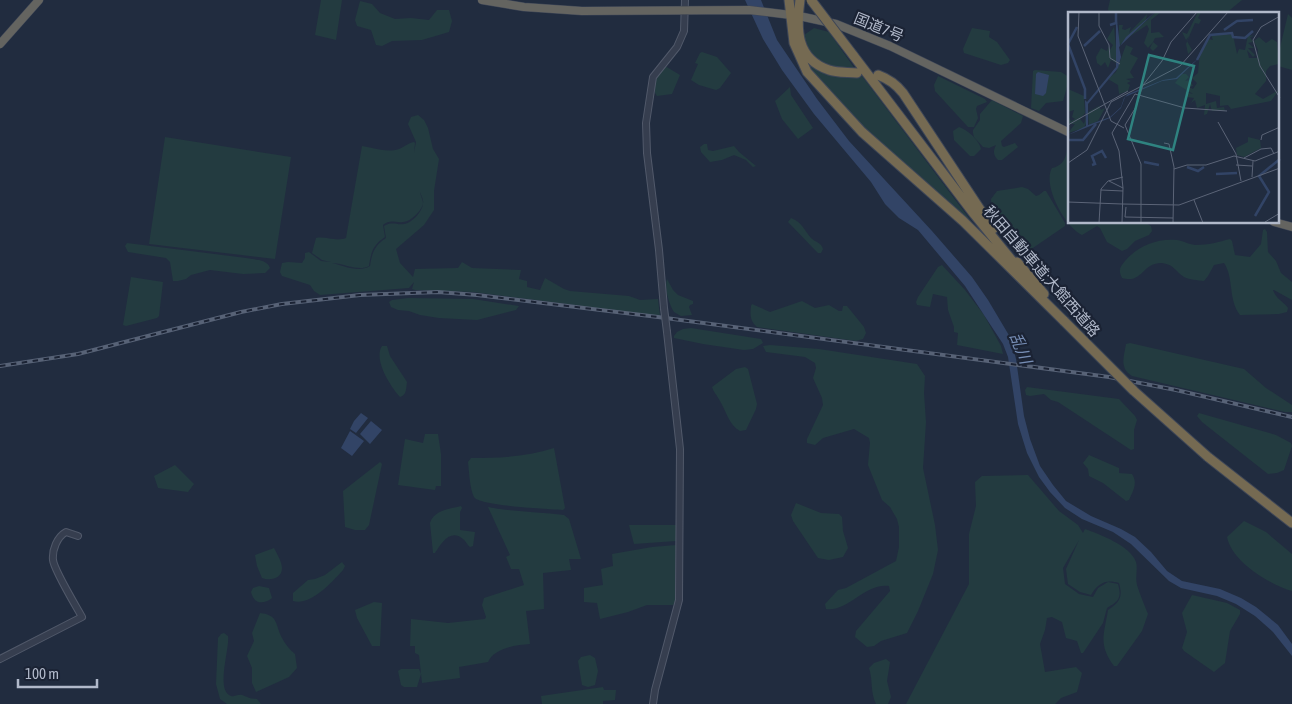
<svg xmlns="http://www.w3.org/2000/svg" width="1292" height="704" font-family="'Asap Condensed','Noto Sans JP',sans-serif">
<style>
.green{fill:#233b40;fill-rule:evenodd}
.water{fill:#324466}
.lines{fill:none;stroke-linecap:round;stroke-linejoin:round}
.tertiary-casing{stroke:#51596a;stroke-width:8}
.trunk-casing{stroke:#3e4657;stroke-width:9}
.motorway-casing{stroke:#3e4657;stroke-width:11}
.tertiary{stroke:#363e4f;stroke-width:6}
.trunk{stroke:#646460;stroke-width:8}
.motorway{stroke:#756a52;stroke-width:9}
.rail-casing{stroke:#576276;stroke-width:4}
.rail{stroke:#1b2334;stroke-width:2;stroke-dasharray:5.5;stroke-linecap:butt}
.tertiary-bridge-casing{stroke:#51596a;stroke-width:8;stroke-linecap:butt}
.motorway-bridge-casing{stroke:#3e4657;stroke-width:11;stroke-linecap:butt}
.tertiary-bridge{stroke:#363e4f;stroke-width:6}
.motorway-bridge{stroke:#756a52;stroke-width:9}
.labels{text-anchor:middle;dominant-baseline:central;stroke-width:4.5;stroke-linejoin:round;paint-order:stroke}
.street-label{font-size:15px;fill:#b1b9ca;stroke:#1b2334}
.water-label{font-size:16px;font-style:italic;fill:#768db4;stroke:#1b2334}
.inset-river{fill:none;stroke:#324466;stroke-width:2.5}
.inset-road{fill:none;stroke:#5b6477;stroke-width:1}
.view{fill:#2f8380;fill-opacity:0.15;stroke:#2f8380;stroke-width:2.5}
.inset-edge{fill:none;stroke:#b1b9ca;stroke-width:2.5}
</style>
<rect width="100%" height="100%" fill="#212c3f"/>
<path class="green" d="M 321,0 L 342,0 L 336,40 L 315,35 Z
M 1110,0 L 1242,0 L 1225,14 L 1205,14 L 1201,11 L 1195,14 L 1109,14 L 1108,9 Z
M 360,1 L 372,4 L 380,13 L 395,19 L 411,18 L 429,20 L 437,10 L 449,10 L 452,21 L 449,32 L 422,40 L 392,41 L 382,46 L 376,45 L 371,30 L 357,26 L 355,20 Z
M 1288,14 L 1292,18 L 1292,70 L 1278,66 L 1278,56 Z
M 814,28 L 829,32 L 855,69 C 831,68 807,64 804,35 Z
M 972,28 L 990,31 L 989,37 L 997,42 L 1010,60 L 1008,63 L 1001,65 L 964,53 L 963,49 Z
M 702,52 L 717,57 L 731,73 L 720,88 L 716,90 L 699,85 L 691,80 L 698,64 L 695,63 L 700,53 Z
M 810,64 L 825,74 L 857,78 L 862,76 L 975,226 L 973,226 L 867,131 L 815,76 L 808,65 Z
M 665,66 L 680,75 L 672,94 L 657,96 C 649,86 659,75 665,66 Z
M 1035,70 L 1061,72 L 1069,77 L 1069,80 L 1063,101 L 1046,103 L 1039,111 L 1031,108 L 1033,71 Z
M 938,76 L 985,99 L 987,102 L 977,106 L 976,109 L 978,118 L 974,127 L 968,127 L 935,91 L 934,85 Z
M 790,87 L 791,95 L 813,128 L 798,139 L 782,119 L 775,101 Z
M 992,100 L 1023,116 L 1021,123 L 1001,141 L 1002,146 L 1004,147 L 1015,143 L 1018,147 L 1002,160 L 998,160 C 993,155 993,151 996,145 L 989,148 L 983,147 L 974,137 L 973,133 L 973,130 L 980,120 L 980,114 Z
M 418,115 L 424,120 L 428,128 L 433,149 L 439,159 L 434,191 L 434,210 L 424,225 L 396,249 L 400,263 L 413,277 L 415,269 L 458,268 L 462,262 L 472,268 L 521,270 L 519,279 L 527,281 L 527,287 L 540,290 L 545,278 L 564,289 L 570,291 L 629,296 L 640,300 L 658,299 L 660,316 L 473,292 L 415,290 L 412,289 L 414,282 L 409,288 L 320,295 L 314,291 L 310,285 L 282,276 L 280,272 L 282,263 L 288,262 L 302,263 L 305,258 L 305,253 L 309,252 L 321,261 L 331,262 L 322,260 L 312,253 L 316,238 C 326,236 336,242 346,238 L 362,146 C 374,148 387,153 399,149 C 404,147 408,143 414,142 L 415,143 L 414,153 L 416,142 L 408,124 L 411,117 ZM 420,192 C 421,195 424,200 423,203 C 423,211 412,223 404,224 C 396,225 392,221 384,226 L 386,238 C 374,246 372,253 370,266 C 359,273 344,266 332,263 C 343,263 358,272 369,266 C 371,252 373,245 385,237 L 383,225 C 390,219 395,223 403,222 C 410,222 422,211 423,203 C 423,200 420,194 420,192 Z
M 959,127 C 968,130 979,140 981,149 L 974,156 L 970,156 L 954,140 L 953,131 Z
M 165,137 L 291,157 L 275,259 L 149,244 Z
M 704,144 L 707,144 L 708,150 L 713,151 L 734,146 L 739,152 L 756,166 L 753,167 L 746,160 L 734,155 L 722,160 L 710,162 L 701,152 L 700,147 Z
M 1068,144 L 1069,144 L 1070,222 L 1146,223 L 1151,226 L 1152,231 L 1149,235 L 1135,241 L 1127,249 L 1122,251 L 1107,242 L 1100,228 L 1097,226 L 1082,235 C 1065,227 1042,185 1052,168 C 1065,165 1066,157 1068,144 Z
M 1022,187 L 1028,189 L 1036,196 L 1039,195 L 1044,191 L 1046,191 L 1065,223 L 1065,226 L 1027,252 L 1023,252 C 1011,237 991,220 991,199 L 997,191 Z
M 791,218 C 802,222 804,230 811,238 C 816,243 821,242 823,249 L 821,253 L 818,253 L 814,249 L 788,222 Z
M 1265,229 L 1267,232 L 1268,252 L 1276,261 L 1281,273 L 1292,282 L 1292,300 L 1274,290 L 1273,290 C 1275,298 1284,302 1288,308 L 1287,312 L 1279,314 L 1240,315 C 1228,300 1234,277 1224,263 L 1214,265 L 1208,276 L 1204,281 C 1197,280 1190,280 1184,277 C 1175,271 1174,264 1161,263 C 1142,263 1143,284 1122,278 C 1118,270 1120,267 1125,261 C 1138,246 1157,238 1177,240 C 1184,241 1190,245 1196,245 C 1208,245 1219,242 1230,239 L 1232,241 L 1235,255 L 1250,257 L 1261,244 L 1263,230 Z
M 127,243 L 246,258 C 255,260 267,259 270,268 L 265,273 L 243,274 L 210,270 L 191,275 L 186,279 L 178,281 L 173,281 L 170,262 L 166,258 L 128,252 L 125,246 Z
M 942,265 L 965,290 L 984,315 L 1001,346 L 1003,354 L 957,345 L 958,333 L 954,332 L 954,327 L 948,310 L 947,297 L 933,294 L 930,307 L 917,305 L 916,302 L 918,297 L 938,267 Z
M 131,277 L 163,282 L 159,316 L 157,318 L 126,326 L 123,325 Z
M 667,279 L 673,290 L 678,295 L 693,301 L 693,304 L 690,305 L 689,307 L 692,315 L 681,316 L 674,312 C 669,304 664,288 667,279 Z
M 408,298 L 473,299 L 519,306 L 516,310 L 477,320 L 439,318 L 420,315 L 409,311 L 398,310 L 391,307 L 389,302 L 392,300 Z
M 802,301 L 815,308 L 829,305 L 839,311 L 842,311 L 843,306 L 847,306 L 864,327 L 866,333 L 863,339 L 856,341 L 757,327 C 750,321 750,315 751,306 L 752,304 L 770,312 Z
M 691,328 L 761,339 L 763,343 L 753,349 L 744,350 L 703,344 L 674,338 L 674,336 L 677,332 L 683,329 Z
M 1130,343 L 1244,369 L 1266,388 L 1292,405 L 1292,412 L 1285,412 L 1132,376 C 1119,368 1124,357 1126,344 Z
M 770,345 L 819,349 L 917,364 L 925,376 L 924,393 L 926,422 L 923,468 L 935,525 L 938,550 L 933,574 L 918,611 L 907,633 L 881,641 L 874,646 L 867,647 L 855,637 L 856,631 L 890,591 L 889,586 C 864,583 849,612 826,609 L 825,604 L 838,590 L 846,588 L 896,561 L 899,547 L 899,527 L 897,519 L 890,507 L 882,500 L 868,465 L 870,443 L 869,438 L 854,429 L 823,438 L 815,445 L 807,443 L 807,439 L 823,405 L 822,398 L 813,378 L 816,368 L 815,363 L 805,357 L 766,352 L 763,346 Z
M 382,346 L 387,346 L 390,356 L 407,382 C 406,388 407,395 400,397 C 391,387 373,360 382,346 Z
M 745,367 L 748,369 L 757,404 L 756,409 L 746,430 L 740,431 C 729,425 726,411 720,401 C 717,395 714,393 712,387 L 736,369 Z
M 1027,387 L 1119,399 L 1135,416 L 1137,420 L 1134,430 L 1134,449 L 1131,450 L 1058,402 L 1051,400 L 1044,394 L 1030,396 L 1026,395 L 1025,390 Z
M 1199,413 L 1276,435 L 1291,443 L 1292,446 L 1284,470 L 1277,473 L 1268,474 L 1202,422 L 1197,416 Z
M 425,434 L 438,434 L 441,454 L 441,486 L 436,486 L 435,490 L 398,485 L 405,439 L 423,443 Z
M 554,448 L 565,508 L 563,510 C 549,509 479,506 474,497 C 470,490 469,471 468,462 L 471,458 C 499,458 527,457 554,448 Z
M 1089,455 L 1119,468 L 1119,473 L 1132,474 C 1138,483 1133,491 1129,500 L 1126,501 L 1103,483 L 1089,476 L 1088,469 L 1083,463 Z
M 380,462 L 382,464 L 369,525 L 365,530 L 355,530 L 345,527 L 343,491 Z
M 175,465 L 194,484 L 188,492 L 158,488 L 154,476 Z
M 1028,475 L 1059,511 L 1078,525 L 1083,533 L 1085,529 C 1099,534 1131,546 1136,562 C 1138,568 1135,577 1137,585 C 1140,595 1144,604 1148,614 L 1142,631 L 1117,666 L 1114,666 C 1098,644 1104,635 1108,610 C 1120,602 1123,597 1119,583 C 1106,579 1098,583 1091,595 L 1080,592 L 1068,584 L 1066,569 L 1079,540 L 1063,568 L 1065,584 L 1079,594 L 1093,597 L 1098,588 L 1108,582 L 1118,584 C 1122,598 1119,601 1107,608 L 1103,623 L 1083,653 L 1081,653 L 1077,641 L 1066,638 L 1062,622 L 1052,617 L 1047,618 L 1045,630 L 1040,644 L 1045,672 L 1076,667 L 1082,673 L 1077,692 L 1061,698 L 1055,704 L 906,704 L 969,584 L 969,534 L 976,506 L 975,482 L 982,476 Z
M 796,503 L 821,513 L 839,514 L 842,517 L 843,531 L 848,548 L 843,557 L 829,560 L 818,558 L 793,521 L 791,515 Z
M 461,506 L 462,508 L 460,512 L 460,530 L 475,532 L 473,546 L 470,547 C 467,545 466,541 463,539 C 450,528 441,544 435,553 L 433,553 L 430,523 C 434,510 450,509 461,506 Z
M 488,507 C 513,512 539,512 564,515 L 569,519 L 581,559 L 569,559 L 571,570 L 543,573 L 544,609 L 526,611 L 530,644 C 516,645 494,648 488,662 L 459,667 L 460,678 L 422,683 L 419,655 L 415,653 L 415,646 L 410,646 L 411,619 L 448,623 L 485,619 L 486,617 L 482,605 L 484,598 L 524,585 L 519,569 L 511,569 L 506,557 L 510,555 Z
M 1244,521 L 1266,532 L 1292,554 L 1292,591 C 1269,584 1232,562 1227,537 Z
M 629,525 L 676,525 L 676,541 L 634,544 Z
M 676,545 L 675,603 L 673,605 L 647,605 L 628,612 L 600,619 L 597,603 L 584,602 L 584,588 L 603,585 L 601,569 L 613,566 L 612,554 L 652,547 Z
M 274,548 C 277,554 282,562 282,568 C 282,579 270,581 262,578 L 257,566 L 255,555 Z
M 342,562 L 345,566 L 343,570 C 332,582 311,606 293,601 L 293,593 L 308,580 L 315,579 L 325,575 Z
M 259,586 L 269,588 L 272,598 C 263,605 254,604 251,592 L 253,588 Z
M 1192,595 L 1227,603 L 1240,610 L 1240,614 L 1230,631 L 1225,663 L 1214,672 L 1184,651 L 1182,648 L 1187,632 L 1182,613 Z
M 374,602 L 382,603 L 380,646 L 372,646 L 357,618 L 355,610 Z
M 260,613 C 279,615 275,625 282,638 C 285,644 290,650 295,654 L 297,668 L 289,677 L 256,692 L 252,683 L 252,668 L 247,656 L 254,641 L 252,633 Z
M 224,633 L 228,636 C 230,648 215,691 231,696 C 234,697 238,694 242,695 C 248,697 250,699 257,699 L 261,704 L 227,704 L 220,699 L 216,684 L 218,638 L 221,634 Z
M 590,655 L 595,658 L 598,671 L 595,685 L 588,687 L 582,685 L 578,661 L 581,657 Z
M 886,659 L 890,662 L 887,681 L 891,697 L 888,704 L 876,704 C 870,692 873,680 869,668 L 874,663 Z
M 401,669 L 419,669 L 421,674 L 417,687 L 404,687 L 401,685 L 398,671 Z
M 603,687 L 604,690 L 616,690 L 615,700 L 603,701 L 603,704 L 542,704 L 541,696 Z"/>
<path class="water" d="M 745,0 L 761,0 L 777,40 L 817,99 L 849,141 L 932,231 L 972,277 L 988,300 L 1010,337 L 1016,359 L 1024,416 L 1030,439 L 1040,466 L 1053,485 L 1066,501 L 1091,516 L 1121,529 L 1135,537 L 1151,552 L 1167,571 L 1182,581 L 1220,589 L 1241,598 L 1256,607 L 1278,625 L 1292,644 L 1292,656 L 1273,632 L 1255,616 L 1236,604 L 1217,596 L 1181,588 L 1169,581 L 1131,544 L 1113,532 L 1082,519 L 1065,508 L 1050,492 L 1039,477 L 1027,453 L 1018,424 L 1008,357 L 1003,344 L 965,286 L 918,230 L 899,218 L 885,204 L 871,182 L 814,114 L 782,70 L 763,39 Z
M 1038,72 L 1049,75 L 1046,93 L 1043,96 L 1035,94 L 1036,74 Z
M 361,413 L 368,418 L 356,433 L 350,429 L 354,421 Z
M 371,421 L 382,430 L 370,444 L 360,434 Z
M 350,431 L 364,441 L 352,456 L 341,448 Z"/>
<g class="lines">
<g class="tertiary-casing">
<path id="tertiary" d="M 664,308 L 659,250 L 647,153 L 646,123 L 653,77 L 677,47 L 684,31 L 685,0
M 0,659 L 82,617 C 76,606 54,570 53,560 C 52,550 57,537 66,532 L 78,536
M 653,704 L 655,690 L 679,600 L 680,449 L 667,332"/>
</g>
<g class="trunk-casing">
<path id="trunk" d="M 482,0 L 524,7 L 582,11 L 749,10 L 799,16 L 836,24 L 890,46 L 1070,133
M 0,44 L 39,0
M 1274,222 L 1292,227"/>
</g>
<g class="motorway-casing">
<path id="motorway" d="M 789,0 L 794,43 L 807,72 L 862,132 L 963,221 L 1064,321
M 800,0 C 796,29 796,59 829,70 C 837,73 848,72 857,73
M 853,55 L 974,214 L 1018,268
M 878,75 C 889,79 896,84 903,93 L 993,229
M 1017,262 L 1044,294
M 1208,457 L 1292,523"/>
</g>
<use href="#tertiary" class="tertiary"/>
<use href="#trunk" class="trunk"/>
<use href="#motorway" class="motorway"/>
<g class="rail-casing">
<path id="rail" d="M 0,366 L 78,354 L 241,312 L 282,304 L 360,295 L 438,292 L 477,295 L 658,317 L 1109,377 L 1176,390 L 1292,417"/>
</g>
<use href="#rail" class="rail"/>
<g class="tertiary-bridge-casing">
<path id="tertiary-bridge" d="M 664,308 L 667,332"/>
</g>
<g class="motorway-bridge-casing">
<path id="motorway-bridge" d="M 811,0 L 853,55
M 1064,321 L 1134,391 L 1208,457"/>
</g>
<use href="#tertiary-bridge" class="tertiary-bridge"/>
<use href="#motorway-bridge" class="motorway-bridge"/>
</g>
<g class="labels">
<g class="street-label">
<text transform="translate(879 27) rotate(22)">国道7号</text>
<text transform="translate(1042 271) rotate(49)">秋田自動車道;大館西道路</text>
</g>
<g class="water-label">
<text transform="translate(1021 348) rotate(68)">乱川</text>
</g>
</g>
<g transform="translate(1068 12)">
<rect width="211" height="211" fill="#212c3f"/>
<path d="M 88,0 L 93,0 L 83,8 L 83,21 L 91,20 L 96,25 L 87,26 L 85,30 L 90,34 L 85,39 L 82,36 L 85,30 L 80,36 L 76,31 L 81,17 L 79,13 L 61,25 ZM 130,0 L 133,0 L 130,6 L 133,8 L 131,12 L 127,11 L 119,29 L 124,38 L 120,42 L 118,32 L 122,23 L 118,28 L 114,20 L 119,22 ZM 79,2 L 78,9 L 51,34 L 51,13 L 55,13 L 54,17 L 57,18 L 63,15 L 61,21 ZM 46,15 L 49,48 L 48,51 L 43,48 L 40,56 L 37,50 L 33,54 L 29,51 L 28,45 L 33,36 L 39,39 L 41,34 L 42,38 L 45,33 L 39,27 ZM 149,21 L 165,23 L 169,42 L 171,37 L 177,38 L 180,23 L 186,24 L 182,25 L 185,30 L 180,31 L 186,36 L 180,36 L 187,43 L 185,45 L 179,38 L 181,46 L 189,46 L 190,38 L 186,29 L 191,25 L 198,31 L 204,27 L 209,30 L 211,52 L 202,54 L 198,59 L 198,69 L 187,82 L 195,87 L 211,78 L 203,89 L 163,97 L 160,93 L 152,94 L 152,84 L 138,81 L 138,92 L 148,89 L 149,96 L 156,95 L 157,99 L 144,99 L 142,92 L 139,102 L 136,103 L 137,93 L 129,96 L 127,88 L 123,91 L 126,86 L 119,85 L 117,80 L 125,82 L 107,71 L 114,62 L 118,62 L 121,65 L 117,69 L 122,68 L 125,74 L 121,75 L 125,77 L 129,71 L 124,66 L 130,61 L 132,39 L 141,27 L 145,28 L 143,23 ZM 58,33 L 65,36 L 62,42 L 70,46 L 62,60 L 66,66 L 58,67 L 63,69 L 59,71 L 62,73 L 60,79 L 51,82 L 50,73 L 40,67 L 48,60 ZM 0,77 L 16,84 L 17,101 L 12,107 L 16,112 L 18,106 L 19,109 L 16,116 L 0,121 L 7,112 L 0,112 L 0,104 L 3,109 L 7,107 L 4,105 L 6,98 L 0,100 ZM 31,94 L 33,98 L 37,96 L 30,109 L 21,113 L 20,100 ZM 180,125 L 192,128 L 193,136 L 176,145 L 169,143 L 168,136 L 180,130 Z" fill="#233b40"/>
<path d="M 48,0 L 52,34 L 58,25 L 87,0 L 51,35 L 53,45 L 50,56 L 20,92 L 20,113 L 42,105 L 53,95 L 56,86 L 60,82 L 95,68 L 108,66 L 120,55 L 131,46 L 109,67 L 94,69 L 57,85 L 53,96 L 42,106 L 0,123 L 18,114 L 17,88 L 19,90 L 48,55 Z" fill="#324466"/>
<path class="inset-river" d="M 42,13 L 48,11 L 48,1M 9,15 L 0,32 L 17,77 L 17,87M 156,18 L 169,9 L 185,8M 16,34 L 32,19M 129,48 L 142,23 L 164,21 L 165,25 L 177,26 L 185,19M 0,128 L 15,128 L 28,112M 76,150 L 91,153M 24,153 L 27,152 L 24,144 L 34,139 L 38,146M 119,155 L 130,159 L 136,155M 148,162 L 169,161M 187,204 L 201,180 L 191,164 L 212,147"/>
<path class="inset-road" d="M 11,0 L 10,24 L 43,109 L 56,116M 31,0 L 31,14 L 41,33 L 42,46 L 52,52M 212,4 L 193,15 L 185,28 L 192,54 L 212,86M 150,110 L 168,142 L 173,169M 0,113 L 60,79M 193,128 L 194,123 L 212,115M 96,131 L 101,132 L 106,155 L 105,211M 176,146 L 193,137 L 203,136 L 206,142M 0,151 L 19,138 L 43,90 L 112,54 L 160,0M 168,153 L 184,154M 106,157 L 119,153 L 138,153 L 166,144 L 187,149 L 212,139M 184,165 L 185,149M 41,169 L 55,176 L 54,211M 55,176 L 51,139 L 44,121 L 67,82 L 117,96 L 159,99M 33,178 L 55,179M 126,188 L 135,211M 0,190 L 54,192M 54,192 L 111,193 L 212,156M 58,195 L 57,205 L 105,206M 197,210 L 212,201M 31,211 L 33,177 L 40,169 L 55,165M 73,211 L 73,152 L 57,113 L 68,95 L 75,73 L 94,49 L 103,30 L 129,0"/>
<path class="view" d="M 81,43 L 126,54 L 105,138 L 60,127 Z"/>
<rect width="211" height="211" class="inset-edge"/>
</g>
<path d="M18 679v8h79v-8" fill="none" stroke="#b1b9ca" stroke-width="2.5"/>
<text x="25" y="679" font-size="15" fill="#b1b9ca" stroke="#1b2334" stroke-width="4" paint-order="stroke">100 m</text>
</svg>
